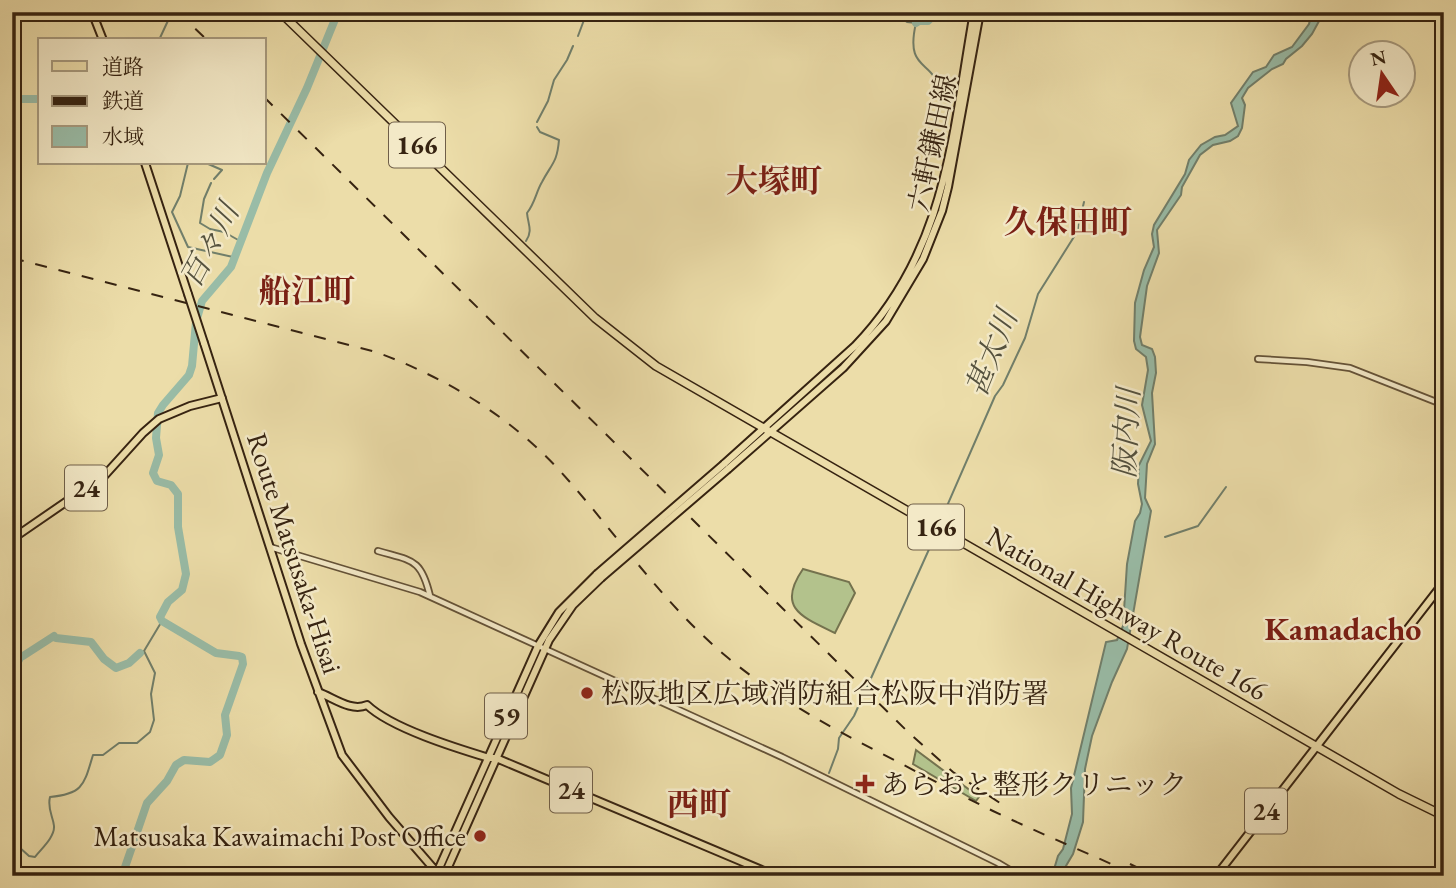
<svg xmlns="http://www.w3.org/2000/svg" width="1456" height="888" font-family="'EB Garamond','Noto Serif JP',serif">
<style>
.green{fill:#b3c28c;stroke:#74724e;stroke-width:2}
.water{fill:#99bca7;stroke:#717f6b;stroke-width:2}
.lines{fill:none;stroke-linecap:round;stroke-linejoin:round}
.stream{stroke:#717f6b;stroke-width:2}
.river{stroke:#99bca7;stroke-width:8}
.minor-casing{stroke:#645237;stroke-width:8}
.major-casing{stroke:#362311;stroke-width:10}
.highway-casing{stroke:#362311;stroke-width:10}
.minor{stroke:#f3e9c7;stroke-width:4.5}
.major{stroke:#ecdda9;stroke-width:6}
.highway{stroke:#ecdda9;stroke-width:7}
.rail{stroke:#362311;stroke-width:2;stroke-dasharray:12 12;stroke-linecap:butt}
.major-bridge-casing{stroke:#362311;stroke-width:10;stroke-linecap:butt}
.major-bridge{stroke:#ecdda9;stroke-width:6}
.poi-dot{fill:#8f2418;stroke:#f3e9c7;stroke-width:2.5}
.labels{text-anchor:middle;dominant-baseline:central;stroke-width:5;stroke-linejoin:round;paint-order:stroke}
.shield{fill:#f3e9c7;stroke:#6f5e48;stroke-width:2}
.shield-label{font-size:26px;font-weight:bold;fill:#362311}
.street-label{font-size:28px;fill:#362311;stroke:#f3e9c7}
.poi-label{font-size:28px;fill:#362311;stroke:#f3e9c7;text-anchor:start}
.water-label{font-size:30px;font-style:italic;fill:#54513e;stroke:#f3e9c7}
.quarter-label{font-size:32px;font-weight:bold;fill:#7a1f14;stroke:#f3e9c7}
</style>
<rect width="100%" height="100%" fill="#ecdda9"/>
<filter id="stains"><feTurbulence type="fractalNoise" baseFrequency=".00286" numOctaves="4"/><feColorMatrix values="0 0 0 0 .2 0 0 0 0 .09 0 0 0 0 .02 0 0 0 .5 -.17"/></filter>
<radialGradient id="worn" r=".72"><stop offset=".6" stop-color="#630" stop-opacity="0"/><stop offset="1" stop-color="#630" stop-opacity=".3"/></radialGradient>
<path class="green" d="M 803,569 L 849,582 L 855,593 L 835,633 C 802,617 776,608 803,569 Z
M 916,750 L 979,797 L 976,801 L 913,764 Z"/>
<path class="water" d="M 1312,12 L 1324,12 L 1312,34 L 1302,46 L 1286,59 L 1283,64 L 1272,69 L 1248,88 L 1242,98 L 1245,105 L 1242,128 L 1238,136 L 1230,141 L 1213,145 L 1200,155 L 1182,187 L 1181,195 L 1157,230 L 1159,253 L 1147,286 L 1140,337 L 1142,345 L 1152,349 L 1155,357 L 1156,373 L 1152,393 L 1155,444 L 1147,464 L 1145,498 L 1151,511 L 1127,649 L 1112,682 L 1092,736 L 1085,769 L 1083,822 L 1073,854 L 1060,876 L 1052,876 L 1058,856 L 1063,849 L 1072,814 L 1071,788 L 1106,642 L 1117,640 L 1123,626 L 1127,564 L 1135,521 L 1140,513 L 1142,504 L 1138,484 L 1139,465 L 1151,441 L 1142,405 L 1148,370 L 1146,357 L 1136,349 L 1134,341 L 1135,303 L 1144,270 L 1154,247 L 1152,234 L 1154,225 L 1185,174 L 1189,160 L 1201,145 L 1215,137 L 1225,135 L 1238,126 L 1231,103 L 1253,72 L 1266,67 L 1274,55 L 1292,47 L 1309,24 Z"/>
<g class="lines">
<path class="stream" d="M 871,12 L 874,14 L 878,12
M 893,12 L 907,22 L 916,23 C 904,74 936,58 939,93 L 950,97
M 578,36 L 587,12
M 159,40 L 172,12
M 537,122 L 548,101 L 554,80 L 567,60 L 573,46
M 188,163 L 180,196 L 172,212 L 188,247 L 233,257
M 206,163 L 222,170 L 214,179
M 211,183 L 204,199 L 200,223 L 210,229 L 224,232 L 240,241
M 526,241 C 533,231 528,224 527,213 C 535,203 536,192 542,182 C 552,163 557,163 559,140 L 540,132 L 537,127
M 940,522 L 995,396 L 1003,385 L 1025,338 L 1038,294 L 1077,232 L 1084,202
M 1165,537 L 1198,526 L 1226,487
M 829,773 L 838,749 L 839,738 L 854,716 L 935,536
M 12,849 L 19,847 L 29,856 L 35,857 C 41,849 55,837 54,826 C 53,816 47,809 50,797 C 84,794 84,784 93,755 L 103,755 L 119,743 L 137,743 L 150,732 L 154,720 L 151,694 L 155,673 L 144,651 L 162,621"/>
<path class="river" d="M 916,23 L 919,21 L 928,21 L 937,12
M 12,96 L 18,99 L 40,99
M 56,638 L 91,642 L 104,659 L 116,668 L 129,663 L 140,653
M 23,656 L 54,636
M 12,672 L 20,658
M 122,876 L 147,803 L 167,781 L 176,765 L 184,760 L 210,762 L 220,755 L 227,735 L 225,715 L 243,664 L 242,657 L 239,656 L 216,653 L 162,621 L 160,617 L 168,602 L 182,590 L 186,574 L 178,527 L 178,494 L 171,485 L 157,481 L 153,473 L 159,455 L 156,438 L 158,413 L 163,405 L 189,375 L 192,366 L 196,322 L 202,301 L 231,267 L 267,173 L 307,88 L 338,12"/>
<g class="minor-casing">
<path id="minor" d="M 1258,359 L 1307,362 L 1350,368 L 1444,405
M 270,547 L 420,592 L 782,757 L 998,863 L 1020,876
M 378,551 C 412,561 421,558 430,596"/>
</g>
<g class="major-casing">
<path id="major" d="M 92,12 L 103,40
M 145,163 L 188,294
M 204,343 L 301,644 L 342,755 L 389,817 L 440,876
M 724,464 L 855,346 C 947,251 952,135 974,12
M 728,469 L 843,368 L 886,321 L 923,259 L 942,211 L 948,187 L 980,12
M 12,539 L 105,475 L 143,433 L 159,419 L 190,406 L 222,398
M 318,692 C 334,698 351,712 367,705 C 391,728 456,748 489,758 L 496,758 L 776,876
M 436,875 L 538,646 L 559,612 L 597,574
M 444,876 L 549,640 L 573,605 L 601,578
M 1216,876 L 1444,582"/>
</g>
<g class="highway-casing">
<path id="highway" d="M 280,12 L 595,318 L 656,366 L 1399,794 L 1444,816"/>
</g>
<use href="#minor" class="minor"/>
<use href="#major" class="major"/>
<use href="#highway" class="highway"/>
<path class="rail" d="M 178,12 L 207,40
M 264,97 L 909,733 L 953,772 L 1006,807
M 12,258 L 376,352 C 446,378 510,416 561,472 C 616,533 663,604 727,657 C 779,700 835,730 894,760 C 927,777 960,795 993,811 C 1041,834 1090,854 1138,876
M 1130,864 L 1155,876"/>
<g class="major-bridge-casing">
<path id="major-bridge" d="M 188,294 L 204,343
M 597,574 L 724,464
M 601,578 L 728,469"/>
</g>
<use href="#major-bridge" class="major-bridge"/>
</g>
<g class="poi-dot">
<circle cx="587" cy="693" r="7"/>
<path d="M861.5 773.5h7v7h7v7h-7v7h-7v-7h-7v-7h7z"/>
<circle cx="480" cy="836" r="7"/>
</g>
<g class="labels">
<g class="shield">
<rect x="389" y="122.5" width="56" height="45" rx="5"/>
<rect x="65" y="465.5" width="42" height="45" rx="5"/>
<rect x="908" y="504.5" width="56" height="45" rx="5"/>
<rect x="485" y="693.5" width="42" height="45" rx="5"/>
<rect x="550" y="767.5" width="42" height="45" rx="5"/>
<rect x="1245" y="788.5" width="42" height="45" rx="5"/>
</g>
<g class="shield-label">
<text x="417" y="145">166</text>
<text x="86" y="488">24</text>
<text x="936" y="527">166</text>
<text x="506" y="716">59</text>
<text x="571" y="790">24</text>
<text x="1266" y="811">24</text>
</g>
<g class="street-label">
<text transform="translate(932 143) rotate(-78)">六軒鎌田線</text>
<text transform="translate(295 553) rotate(72)">Route Matsusaka-Hisai</text>
<text transform="translate(1127 613) rotate(30)">National Highway Route 166</text>
</g>
<g class="poi-label">
<text x="601" y="693">松阪地区広域消防組合松阪中消防署</text>
<text x="881" y="784">あらおと整形クリニック</text>
<text x="466" y="836" text-anchor="end">Matsusaka Kawaimachi Post Office</text>
</g>
<g class="water-label">
<text transform="translate(209 245) rotate(-62)">百々川</text>
<text transform="translate(991 353) rotate(-68)">甚太川</text>
<text transform="translate(1126 433) rotate(-87)">阪内川</text>
</g>
<g class="quarter-label">
<text x="774" y="181">大塚町</text>
<text x="1068" y="222">久保田町</text>
<text x="307" y="291">船江町</text>
<text x="1343" y="629">Kamadacho</text>
<text x="699" y="804">西町</text>
</g>
</g>
<rect width="1456" height="888" fill="none" stroke="#ecdda9" stroke-width="42"/>
<rect x="14" y="14" width="1428" height="860" fill="none" stroke="#362311" stroke-width="3.5"/>
<rect x="21" y="21" width="1414" height="846" fill="none" stroke="#362311" stroke-width="2"/>
<rect x="38" y="38" width="228" height="126" fill="#f3e9c7" stroke="#a79a7e" stroke-width="2"/>
<rect x="52" y="61" width="35" height="10" fill="#ecdda9" stroke="#a79a7e" stroke-width="2"/>
<text x="102" y="74" font-size="21" fill="#362311">道路</text>
<rect x="52" y="96" width="35" height="10" fill="#362311" stroke="#a79a7e" stroke-width="2"/>
<text x="102" y="108" font-size="21" fill="#362311">鉄道</text>
<rect x="52" y="126" width="35" height="21" fill="#99bca7" stroke="#a79a7e" stroke-width="2"/>
<text x="102" y="144" font-size="21" fill="#362311">水域</text>
<g transform="translate(1382 74) rotate(347)"><circle r="33" fill="#f3e9c7" stroke="#a79a7e" stroke-width="2"/>
<path d="M0-5L12 26L0 18L-12 26Z" fill="#8f2418"/>
<text y="-10" font-size="19" font-weight="bold" text-anchor="middle" fill="#362311">N</text>
</g>
<rect width="100%" height="100%" filter="url(#stains)"/>
<rect width="100%" height="100%" fill="url(#worn)"/>
</svg>
